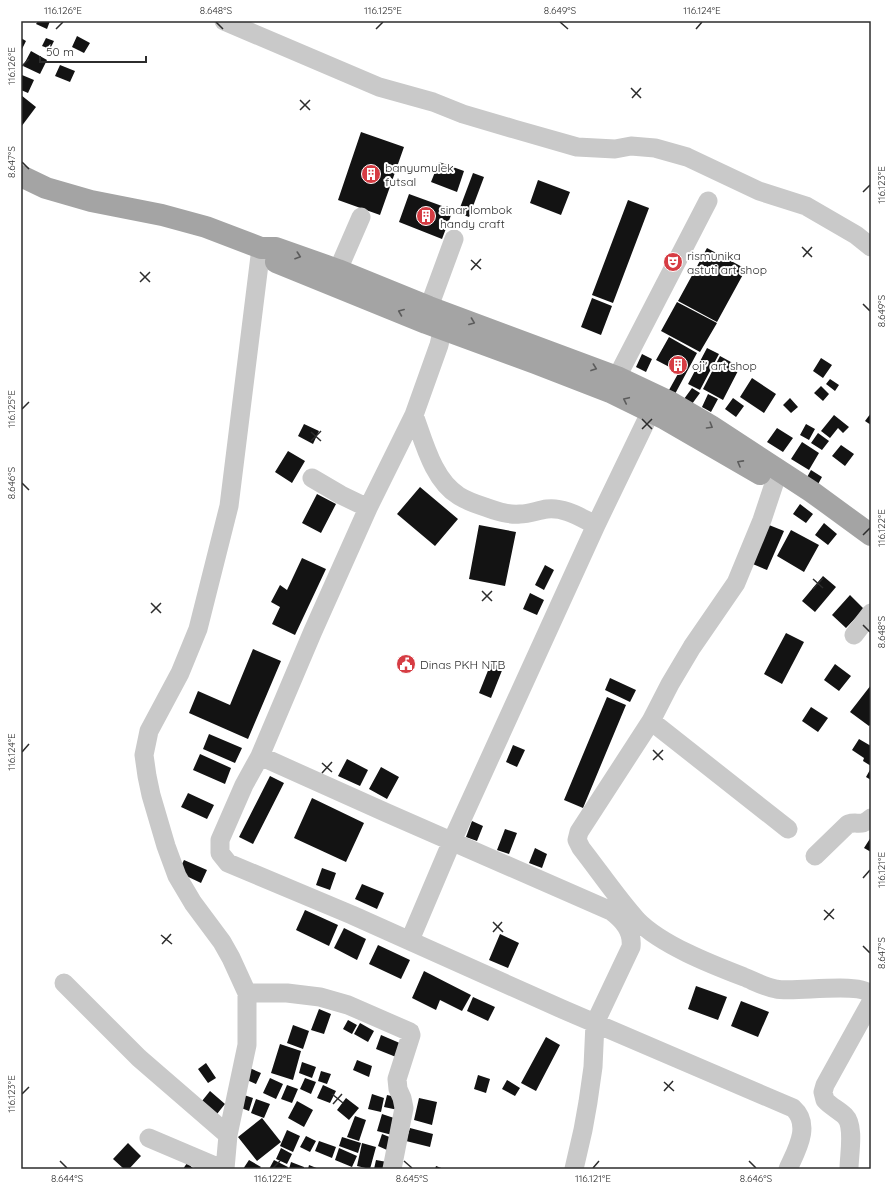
<svg xmlns="http://www.w3.org/2000/svg" width="892" height="1190" font-family="Quicksand,sans-serif">
<style>
.building{fill:#131313}
.lines{fill:none;stroke-linecap:round;stroke-linejoin:round}
.minor{stroke:#c9c9c9;stroke-width:19}
.major{stroke:#a4a4a4;stroke-width:22}
.oneway{stroke:#5c5c5c}
.ticks{fill:none;stroke:#2c2c2c;stroke-width:1.5}
.labels{text-anchor:middle;dominant-baseline:central;stroke-width:4;stroke-linejoin:round;paint-order:stroke}
.poi-label{font-size:12px;fill:#2c2c2c;stroke:#fff;text-anchor:start}
.neatline{fill:none;stroke:#2c2c2c;stroke-width:1.5}
.ticks-label{font-size:10px;text-anchor:middle;fill:#2c2c2c}
</style>
<rect width="100%" height="100%" fill="#fff"/>
<path class="building" d="M 38,21 L 50,21 L 47,29 L 36,24 Z
M 77,36 L 90,43 L 84,53 L 72,47 Z
M 21,38 L 26,41 L 21,51 Z
M 46,38 L 54,41 L 50,49 L 42,46 Z
M 31,51 L 47,60 L 40,74 L 23,66 Z
M 60,65 L 75,71 L 70,82 L 55,76 Z
M 22,75 L 34,80 L 28,93 L 21,90 Z
M 21,95 L 36,107 L 21,127 Z
M 361,132 L 404,147 L 380,215 L 338,200 Z
M 439,162 L 464,171 L 457,192 L 431,182 Z
M 473,173 L 484,177 L 469,217 L 458,213 Z
M 538,180 L 570,192 L 561,215 L 530,203 Z
M 409,194 L 453,210 L 442,239 L 399,222 Z
M 628,200 L 649,208 L 613,303 L 592,295 Z
M 707,248 L 746,269 L 717,322 L 678,301 Z
M 592,298 L 612,306 L 601,335 L 581,327 Z
M 677,302 L 717,323 L 700,352 L 661,331 Z
M 669,337 L 697,353 L 675,394 L 669,390 L 679,372 L 656,360 Z
M 707,348 L 719,354 L 700,390 L 688,384 Z
M 642,354 L 652,359 L 646,372 L 636,367 Z
M 720,356 L 740,367 L 723,400 L 703,389 Z
M 821,358 L 832,365 L 823,378 L 813,371 Z
M 752,378 L 776,394 L 764,413 L 740,397 Z
M 830,379 L 839,385 L 835,391 L 826,384 Z
M 821,386 L 829,394 L 823,401 L 814,393 Z
M 692,388 L 700,393 L 692,404 L 684,399 Z
M 708,394 L 718,399 L 711,412 L 702,407 Z
M 733,398 L 744,406 L 736,417 L 725,409 Z
M 790,398 L 798,407 L 791,413 L 783,405 Z
M 871,413 L 871,425 L 865,421 Z
M 834,415 L 849,427 L 843,433 L 838,428 L 830,438 L 821,431 Z
M 304,424 L 319,431 L 313,444 L 298,436 Z
M 806,424 L 815,429 L 809,440 L 800,435 Z
M 777,428 L 793,438 L 783,452 L 767,442 Z
M 818,433 L 829,441 L 822,450 L 811,443 Z
M 802,442 L 819,453 L 809,470 L 791,459 Z
M 841,445 L 854,454 L 845,466 L 832,456 Z
M 288,451 L 305,461 L 292,483 L 275,472 Z
M 811,470 L 822,477 L 817,486 L 806,479 Z
M 420,487 L 458,519 L 435,546 L 397,514 Z
M 317,494 L 336,504 L 321,533 L 302,523 Z
M 800,504 L 813,514 L 806,523 L 793,514 Z
M 764,523 L 784,531 L 767,570 L 748,562 Z
M 824,523 L 837,534 L 828,545 L 815,535 Z
M 479,525 L 516,532 L 505,586 L 469,579 Z
M 791,530 L 819,545 L 804,572 L 777,556 Z
M 302,558 L 326,569 L 295,635 L 272,624 L 280,607 L 271,602 L 280,585 L 287,590 Z
M 545,565 L 554,570 L 544,590 L 535,585 Z
M 823,576 L 836,587 L 815,612 L 802,601 Z
M 530,593 L 544,600 L 537,615 L 523,609 Z
M 850,595 L 864,609 L 846,628 L 832,615 Z
M 786,633 L 804,642 L 782,684 L 764,674 Z
M 253,649 L 281,661 L 248,739 L 189,713 L 198,691 L 230,705 Z
M 491,663 L 503,668 L 491,698 L 479,693 Z
M 835,664 L 851,676 L 839,691 L 824,680 Z
M 610,678 L 636,690 L 630,702 L 605,690 Z
M 871,685 L 871,724 L 869,726 L 850,712 Z
M 607,697 L 626,705 L 583,808 L 564,800 Z
M 811,707 L 828,718 L 818,732 L 802,721 Z
M 209,734 L 242,748 L 235,763 L 203,749 Z
M 859,739 L 871,746 L 871,766 L 863,761 L 864,758 L 852,750 Z
M 513,745 L 525,750 L 517,767 L 506,762 Z
M 200,754 L 231,768 L 225,784 L 193,770 Z
M 347,759 L 368,770 L 360,786 L 338,776 Z
M 381,767 L 399,777 L 387,799 L 369,789 Z
M 871,768 L 871,780 L 866,777 Z
M 270,776 L 284,783 L 253,844 L 239,837 Z
M 188,793 L 214,805 L 207,819 L 181,807 Z
M 312,798 L 364,823 L 346,862 L 294,838 Z
M 472,821 L 483,826 L 477,841 L 466,837 Z
M 505,829 L 517,833 L 509,854 L 497,850 Z
M 871,837 L 871,852 L 864,848 Z
M 535,848 L 547,854 L 542,868 L 529,863 Z
M 184,860 L 207,870 L 201,883 L 178,872 Z
M 322,868 L 336,873 L 330,890 L 316,885 Z
M 362,884 L 384,893 L 377,909 L 355,899 Z
M 305,910 L 338,925 L 329,946 L 296,930 Z
M 344,928 L 366,939 L 357,960 L 334,948 Z
M 500,934 L 519,943 L 508,968 L 489,960 Z
M 378,945 L 410,960 L 401,979 L 369,964 Z
M 424,971 L 471,995 L 462,1011 L 440,1000 L 436,1010 L 412,998 Z
M 696,986 L 727,997 L 718,1020 L 688,1009 Z
M 473,997 L 495,1007 L 488,1021 L 467,1011 Z
M 741,1001 L 769,1012 L 758,1037 L 731,1026 Z
M 319,1009 L 331,1014 L 324,1034 L 311,1030 Z
M 348,1020 L 357,1025 L 352,1034 L 343,1029 Z
M 360,1023 L 374,1031 L 368,1042 L 354,1034 Z
M 293,1025 L 309,1031 L 303,1049 L 287,1043 Z
M 381,1035 L 402,1044 L 396,1057 L 376,1049 Z
M 546,1037 L 560,1045 L 536,1091 L 521,1083 Z
M 280,1044 L 301,1051 L 293,1080 L 271,1073 Z
M 357,1060 L 372,1066 L 369,1077 L 353,1070 Z
M 302,1062 L 316,1067 L 312,1078 L 299,1073 Z
M 206,1063 L 216,1078 L 208,1083 L 198,1069 Z
M 245,1066 L 261,1073 L 256,1084 L 240,1077 Z
M 321,1071 L 331,1074 L 327,1084 L 318,1081 Z
M 478,1075 L 490,1079 L 486,1093 L 474,1089 Z
M 270,1078 L 283,1084 L 276,1099 L 263,1093 Z
M 305,1078 L 316,1082 L 311,1094 L 300,1089 Z
M 507,1080 L 520,1088 L 515,1096 L 502,1089 Z
M 287,1085 L 298,1089 L 292,1103 L 281,1099 Z
M 323,1085 L 336,1091 L 330,1103 L 317,1098 Z
M 210,1091 L 225,1104 L 217,1114 L 202,1101 Z
M 241,1094 L 253,1098 L 249,1111 L 236,1106 Z
M 372,1094 L 384,1098 L 381,1112 L 368,1109 Z
M 387,1095 L 400,1098 L 398,1110 L 384,1107 Z
M 346,1098 L 359,1108 L 349,1120 L 337,1110 Z
M 419,1098 L 437,1102 L 432,1125 L 414,1120 Z
M 256,1099 L 270,1104 L 264,1118 L 251,1113 Z
M 297,1101 L 313,1110 L 304,1127 L 288,1118 Z
M 382,1114 L 397,1119 L 392,1135 L 377,1131 Z
M 355,1116 L 366,1120 L 359,1141 L 347,1137 Z
M 262,1118 L 281,1142 L 257,1161 L 238,1137 Z
M 410,1128 L 433,1134 L 430,1147 L 406,1141 Z
M 287,1130 L 300,1136 L 293,1152 L 280,1146 Z
M 382,1134 L 392,1138 L 387,1150 L 378,1146 Z
M 306,1136 L 316,1141 L 310,1152 L 300,1147 Z
M 342,1137 L 361,1143 L 358,1153 L 339,1146 Z
M 319,1141 L 336,1147 L 332,1158 L 315,1151 Z
M 128,1143 L 141,1156 L 129,1169 L 124,1169 L 113,1159 Z
M 362,1143 L 376,1147 L 370,1169 L 357,1166 Z
M 281,1148 L 292,1154 L 287,1164 L 276,1159 Z
M 339,1148 L 357,1156 L 352,1167 L 335,1160 Z
M 249,1160 L 261,1167 L 259,1169 L 243,1169 Z
M 274,1160 L 288,1167 L 287,1169 L 269,1169 Z
M 376,1160 L 387,1162 L 386,1169 L 374,1169 Z
M 291,1162 L 304,1167 L 304,1169 L 289,1169 Z
M 187,1163 L 194,1169 L 183,1169 Z
M 309,1165 L 319,1169 L 308,1169 Z
M 436,1166 L 444,1169 L 435,1169 Z"/>
<g class="lines">
<path class="minor" d="M 224,21 L 379,87 L 433,102 L 463,114 L 514,129 L 577,147 L 615,149 L 631,146 L 655,148 L 687,157 L 759,191 L 806,206 L 856,235 L 871,247
M 338,270 L 361,217
M 446,314 L 439,345 L 414,415 L 368,508 L 313,631 L 260,756 L 244,785 L 220,840 L 220,853 L 228,863 L 352,915 L 562,1009 L 793,1108 C 812,1125 796,1151 788,1169
M 427,321 L 429,307 L 454,239
M 617,377 L 708,201
M 414,415 C 424,442 433,480 459,496 C 467,501 476,504 485,507 C 497,511 507,515 520,514 C 530,514 538,510 547,509 C 565,507 581,518 596,525
M 780,471 L 775,481 L 762,520 L 736,583 L 692,647 L 670,684 L 651,721 L 579,832 L 577,840 L 581,848 C 599,871 618,899 637,920 C 661,945 713,965 744,977 C 754,981 765,987 776,989 C 794,993 861,981 871,995
M 312,478 L 341,495 L 368,508
M 854,635 L 871,613
M 651,721 L 788,829
M 260,756 L 387,813 L 611,911 C 623,920 633,931 631,947 L 595,1023 L 593,1067 L 588,1102 L 583,1130 L 574,1169
M 815,856 L 848,824 C 858,821 861,827 871,818
M 410,940 L 452,841 L 596,525 L 651,411
M 64,983 L 139,1058 L 228,1135
M 247,993 L 287,993 L 320,997 L 348,1005 L 410,1032 L 411,1035 L 397,1079 L 398,1089 L 402,1098 L 404,1108 L 392,1169
M 149,1138 L 222,1169
M 225,1169 L 228,1135 L 247,1045 L 247,993 L 231,958 L 222,942 L 193,903 L 177,876 L 166,846 L 151,795 L 147,776 L 144,755 L 149,731 L 180,673 L 198,629 L 229,506 L 261,248
M 849,1169 C 849,1155 855,1126 845,1116 C 839,1110 830,1106 825,1100 L 823,1092 L 825,1085 L 871,1002"/>
<path class="major" d="M 21,176 L 46,188 L 91,201 L 162,215 L 206,227 L 261,248 L 276,248 L 338,270 L 429,307 L 617,377 L 670,402 L 711,426 L 812,492 L 871,535
M 276,262 L 426,323 L 535,363 L 610,392 L 665,419 L 760,474"/>
</g>
<defs><path id="oneway-chevron" d="M-2-3.5L2.5 0L-2 3.5" fill="none" stroke-width="1.6" stroke-linecap="round" stroke-linejoin="round"/></defs>
<g class="oneway">
<use href="#oneway-chevron" transform="translate(298 256) rotate(19)"/>
<use href="#oneway-chevron" transform="translate(401 312) rotate(-158)"/>
<use href="#oneway-chevron" transform="translate(472 322) rotate(21)"/>
<use href="#oneway-chevron" transform="translate(594 368) rotate(20)"/>
<use href="#oneway-chevron" transform="translate(626 400) rotate(-155)"/>
<use href="#oneway-chevron" transform="translate(710 426) rotate(31)"/>
<use href="#oneway-chevron" transform="translate(740 463) rotate(-151)"/>
</g>
<path class="ticks" d="M 216,22 L 223,29M 560,22 L 568,29M 56,29 L 63,22M 376,29 L 383,22M 696,29 L 702,22M 22,66 L 29,59M 631,88 L 641,98M 632,98 L 641,88M 300,100 L 310,110M 300,110 L 310,100M 22,162 L 29,169M 863,192 L 870,185M 802,247 L 812,257M 803,257 L 812,247M 471,260 L 481,269M 471,270 L 481,259M 140,272 L 150,282M 140,282 L 150,272M 863,304 L 870,311M 22,409 L 29,402M 642,419 L 652,429M 642,429 L 652,419M 311,432 L 321,441M 311,441 L 321,431M 22,483 L 29,490M 863,535 L 870,528M 813,579 L 823,588M 813,589 L 823,578M 482,591 L 492,601M 482,601 L 492,591M 151,603 L 161,613M 151,613 L 161,603M 863,625 L 870,632M 653,750 L 663,760M 22,752 L 29,744M 653,760 L 663,750M 322,763 L 332,772M 322,773 L 332,762M 863,878 L 870,870M 824,910 L 834,919M 824,920 L 834,909M 493,922 L 503,932M 493,932 L 502,922M 161,935 L 172,944M 162,944 L 171,934M 863,946 L 870,953M 664,1082 L 674,1091M 664,1091 L 673,1081M 22,1094 L 29,1087M 332,1094 L 343,1103M 333,1104 L 342,1094M 60,1161 L 67,1168M 404,1161 L 412,1168M 749,1161 L 756,1168M 273,1168 L 280,1161M 593,1168 L 599,1161"/>
<defs>
<g id="building-disc" transform="scale(1)"><circle r="9.5" fill="#d63c43" stroke="#fff"/><path d="M-4-6H4V6H1V3H-1V6H-4ZM-2.5-4.3h1.7v1.8h-1.7ZM.8-4.3h1.7v1.8H.8ZM-2.5-1h1.7V.8h-1.7ZM.8-1h1.7V.8H.8Z" fill="#fff"/></g>
<g id="theatre-disc" transform="scale(1)"><circle r="9.5" fill="#d63c43" stroke="#fff"/><path d="M-5-5.5Q0-4 5-5.5V0Q5 5 0 6Q-5 5-5 0ZM-3.3-2.5H-1v1.5H-3.3ZM1-2.5H3.3v1.5H1ZM-2.8 1Q0 5.5 2.8 1Z" fill="#fff"/></g>
<g id="civic-disc" transform="scale(1)"><circle r="9.5" fill="#d63c43" stroke="#fff"/><path d="M-.6-6.5H3V-4.5H.6V-3L4-1V1h2V6H-6V1h2V-1L-.6-3ZM-1.2 2.5V6h2.4V2.5Z" fill="#fff"/></g>
</defs>
<g fill-rule="evenodd">
<use href="#building-disc" x="371" y="174"/>
<use href="#building-disc" x="426" y="216"/>
<use href="#theatre-disc" x="673" y="262"/>
<use href="#building-disc" x="678" y="365"/>
<use href="#civic-disc" x="406" y="664"/>
</g>
<g class="labels">
<g class="poi-label">
<text x="385" y="167">banyumulek<tspan x="385" dy="14">futsal</tspan></text>
<text x="440" y="209">sinar lombok<tspan x="440" dy="14">handy craft</tspan></text>
<text x="687" y="255">rismunika<tspan x="687" dy="14">astuti art shop</tspan></text>
<text x="692" y="365">oji' art shop</text>
<text x="420" y="664">Dinas PKH NTB</text>
</g>
</g>
<rect width="892" height="1190" fill="none" stroke="#ffffff" stroke-width="44"/>
<path d="M40 56v6h106v-6" fill="none" stroke="#2c2c2c" stroke-width="2"/>
<text x="46" y="56" font-size="12" fill="#2c2c2c" stroke="#ffffff" stroke-width="3" paint-order="stroke">50 m</text>
<rect x="22" y="22" width="848" height="1146" class="neatline"/>
<g class="ticks-label">
<text x="63" y="14">116.126°E</text>
<text x="216" y="14">8.648°S</text>
<text x="383" y="14">116.125°E</text>
<text x="560" y="14">8.649°S</text>
<text x="702" y="14">116.124°E</text>
<text transform="translate(11 66) rotate(-90)" y="4">116.126°E</text>
<text transform="translate(11 162) rotate(-90)" y="4">8.647°S</text>
<text transform="translate(881 185) rotate(-90)" y="4">116.123°E</text>
<text transform="translate(881 311) rotate(-90)" y="4">8.649°S</text>
<text transform="translate(11 409) rotate(-90)" y="4">116.125°E</text>
<text transform="translate(11 483) rotate(-90)" y="4">8.646°S</text>
<text transform="translate(881 528) rotate(-90)" y="4">116.122°E</text>
<text transform="translate(881 632) rotate(-90)" y="4">8.648°S</text>
<text transform="translate(11 752) rotate(-90)" y="4">116.124°E</text>
<text transform="translate(881 870) rotate(-90)" y="4">116.121°E</text>
<text transform="translate(881 953) rotate(-90)" y="4">8.647°S</text>
<text transform="translate(11 1094) rotate(-90)" y="4">116.123°E</text>
<text x="67" y="1182">8.644°S</text>
<text x="273" y="1182">116.122°E</text>
<text x="412" y="1182">8.645°S</text>
<text x="593" y="1182">116.121°E</text>
<text x="756" y="1182">8.646°S</text>
</g>
</svg>
